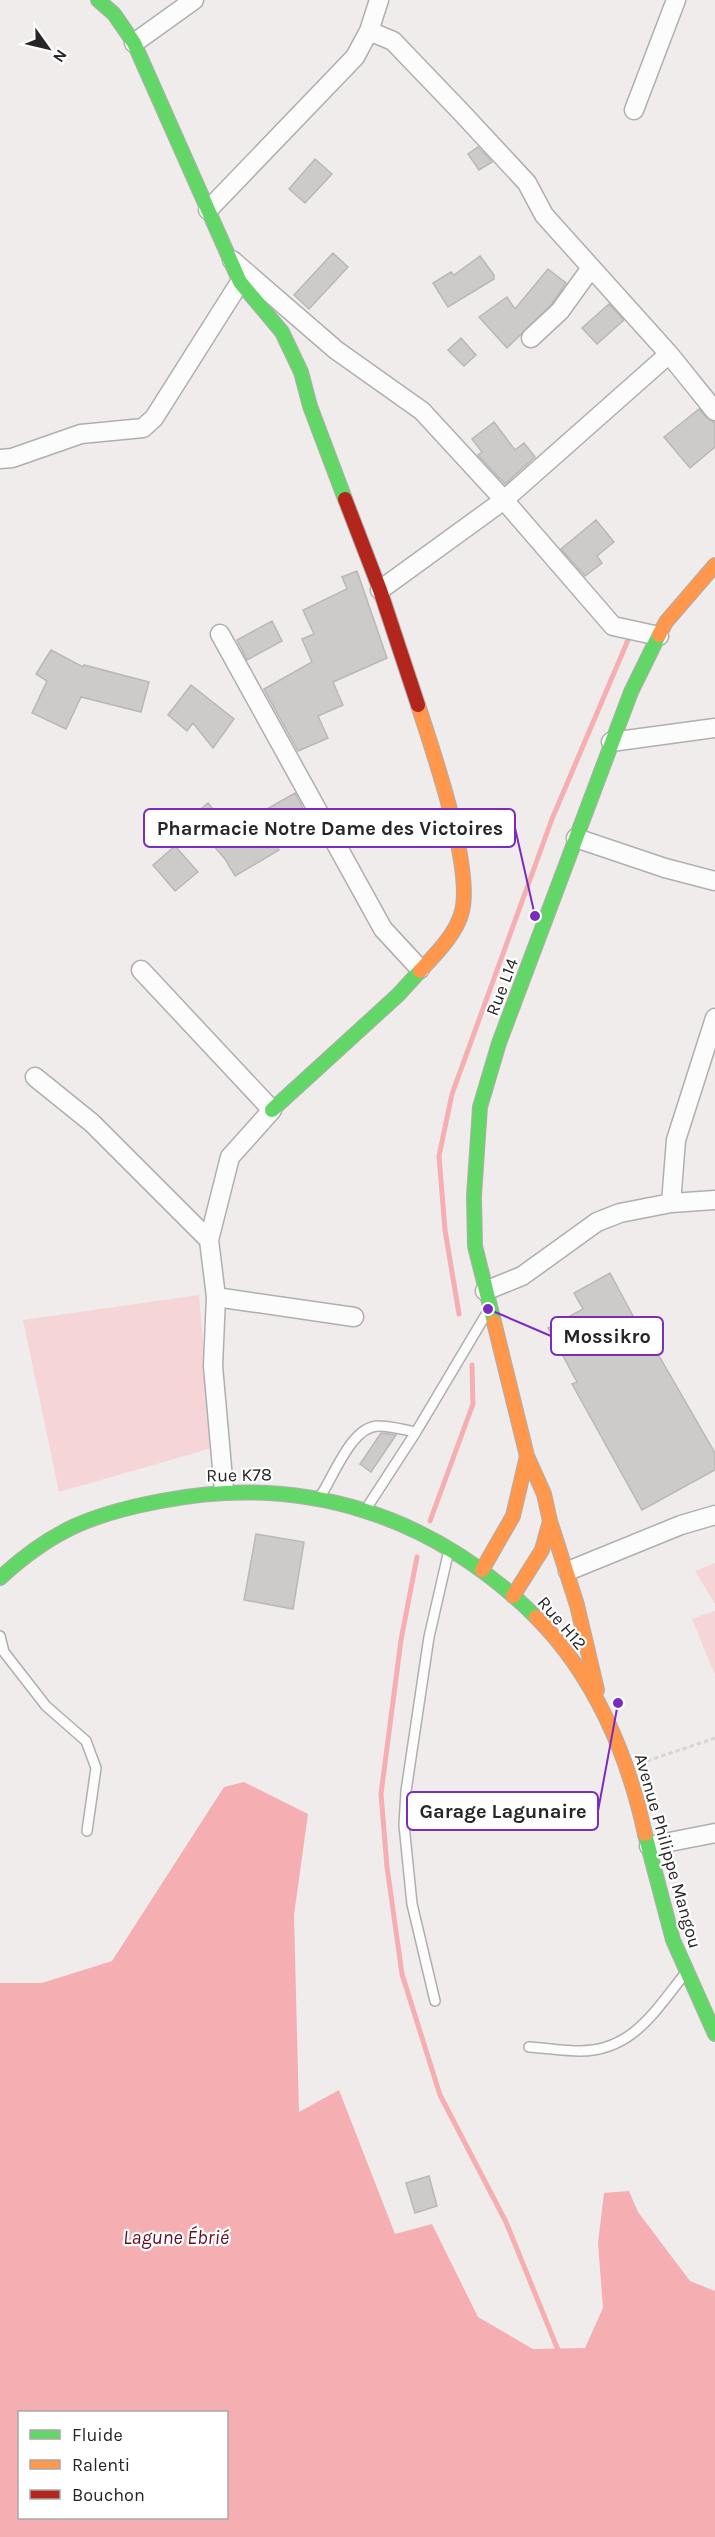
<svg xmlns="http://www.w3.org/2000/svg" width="715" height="2537" font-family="Karla,sans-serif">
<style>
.green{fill:#f5d5d5}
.water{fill:#f5afb2;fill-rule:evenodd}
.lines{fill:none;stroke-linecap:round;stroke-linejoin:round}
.stream{stroke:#f5afb2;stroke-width:5}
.building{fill:#cdcaca;stroke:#bab7b7;stroke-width:1.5}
.lane-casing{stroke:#b1aeae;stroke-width:12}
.street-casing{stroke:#b1aeae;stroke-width:21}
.fast-casing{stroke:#b1aeae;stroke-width:16}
.slow-casing{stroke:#b1aeae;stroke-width:16}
.jam-casing{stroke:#b1aeae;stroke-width:16}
.path{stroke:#d6d5d5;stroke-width:3;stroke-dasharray:4.5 3;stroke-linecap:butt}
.lane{stroke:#fdfcfc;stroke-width:9}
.street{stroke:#fdfcfc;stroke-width:18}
.fast{stroke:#63d668;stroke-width:14}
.slow{stroke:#ff974d;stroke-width:14}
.jam{stroke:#b3261e;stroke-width:14}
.labels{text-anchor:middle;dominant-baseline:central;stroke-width:4.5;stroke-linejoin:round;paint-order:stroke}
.street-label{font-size:18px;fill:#272525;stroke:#fff}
.water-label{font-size:20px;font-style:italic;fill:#681020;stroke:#fff}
.leader{fill:none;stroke:#7b2cbf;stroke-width:2}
.callout-dot{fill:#7b2cbf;stroke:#fff;stroke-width:2}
.callout{fill:#fff;stroke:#7b2cbf;stroke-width:2}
.callout-label{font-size:20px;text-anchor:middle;font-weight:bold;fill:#272525}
</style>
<rect width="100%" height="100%" fill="#f0ecec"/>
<path class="green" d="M 199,1295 L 212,1448 L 59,1492 L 23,1320 Z
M 715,1563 L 715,1604 L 695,1571 Z
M 715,1611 L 715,1675 L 692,1619 Z"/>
<path class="water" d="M 244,1782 L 308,1814 L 294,1915 L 299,2112 L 339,2090 L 395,2234 L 432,2224 L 478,2317 L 533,2349 L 585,2348 L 603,2308 L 598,2243 L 604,2193 L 629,2191 L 638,2212 L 690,2281 L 715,2291 L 715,2537 L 0,2537 L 0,1983 L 42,1983 L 112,1961 L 224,1787 ZM 20,2412 L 226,2412 L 226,2518 L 20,2518 Z"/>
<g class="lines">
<path class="stream" d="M 459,1314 L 445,1230 L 439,1156 L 452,1094 L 552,819 L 628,640
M 430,1521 L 473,1404 L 472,1365
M 417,1557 L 401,1640 L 381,1794 L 387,1867 L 402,1974 L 440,2095 L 506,2222 L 560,2355"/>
</g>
<path class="building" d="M 478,147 L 492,162 L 479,170 L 468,154 Z
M 315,159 L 332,174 L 305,203 L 289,189 Z
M 333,253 L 348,267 L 309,309 L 294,295 Z
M 480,256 L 494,275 L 494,279 L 448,307 L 433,283 L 451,272 L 454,275 Z
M 548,269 L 566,283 L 552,304 L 507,348 L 479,317 L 507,297 L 515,309 Z
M 609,304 L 624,320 L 597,344 L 582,328 Z
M 461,338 L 476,355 L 464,366 L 448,350 Z
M 699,409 L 707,418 L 715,423 L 715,447 L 690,468 L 664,437 Z
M 494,422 L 515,450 L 524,443 L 535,457 L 505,484 L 478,455 L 482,452 L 472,439 Z
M 596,520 L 614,542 L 597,556 L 602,563 L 585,576 L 561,549 Z
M 357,571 L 387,658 L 333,682 L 343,705 L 318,716 L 328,738 L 298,751 L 264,689 L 312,662 L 302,639 L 314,634 L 303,610 L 347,589 L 342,577 Z
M 272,621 L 282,641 L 247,660 L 237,640 Z
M 51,650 L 83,667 L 84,665 L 149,682 L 141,712 L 81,697 L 66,729 L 32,713 L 47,681 L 36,674 Z
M 191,685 L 234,719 L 213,748 L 193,723 L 187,731 L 168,715 Z
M 295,793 L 305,812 L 269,833 L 258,814 Z
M 208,803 L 244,847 L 269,833 L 279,850 L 235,876 L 225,859 L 190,818 Z
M 175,846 L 198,872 L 175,891 L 153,865 Z
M 610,1273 L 648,1344 L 651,1342 L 715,1453 L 715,1470 L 642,1510 L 572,1384 L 577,1382 L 548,1328 L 583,1309 L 574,1293 Z
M 381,1433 L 396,1435 L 371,1472 L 360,1464 Z
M 256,1534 L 304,1542 L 293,1609 L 244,1600 Z
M 429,2176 L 437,2206 L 415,2213 L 406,2183 Z"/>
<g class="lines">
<g class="lane-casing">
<path id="lane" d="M 321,1495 C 334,1476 352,1425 379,1426 C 391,1426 404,1430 416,1432
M 366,1509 L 416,1432 L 488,1311
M 0,1636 L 4,1652 L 46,1706 L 86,1741 L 96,1768 L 87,1831
M 435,2001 L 412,1904 L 404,1825 L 406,1791 L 429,1637 L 449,1550
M 529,2047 C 546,2048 564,2051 580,2051 C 632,2051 655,2011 684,1975"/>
</g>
<g class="street-casing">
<path id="street" d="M 369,31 L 393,41 L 462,113 L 527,183 L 544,215 L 669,354
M 134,43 L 194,0
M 634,110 L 676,0
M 208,210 L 355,57 L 369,31 L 379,0
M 232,260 L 336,350 L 422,411 L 504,500 L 613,626 L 659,636
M 531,338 L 560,311 L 591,268
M 0,459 L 12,458 L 81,434 L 143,428 L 154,418 L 240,282
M 380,590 L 504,500 L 669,354 L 715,411
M 220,634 L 383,929 L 420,969
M 611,742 L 715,728
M 576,838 L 665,868 L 715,881
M 141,970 L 272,1110 L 230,1157 L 209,1240 L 216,1297 L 213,1366 L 224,1490
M 35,1077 L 92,1123 L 209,1240
M 671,1203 L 676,1140 L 715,1018
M 485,1291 L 522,1276 L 597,1222 L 620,1213 L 671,1203 L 715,1200
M 216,1297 L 354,1317
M 568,1571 L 681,1525 L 715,1515
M 649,1846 L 715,1833"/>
</g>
<g class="fast-casing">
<path id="fast" d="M 98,0 L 114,14 L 134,43 L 240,282 L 282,332 L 301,372 L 310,406 L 345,499
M 272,1110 L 398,995 L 420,971
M 494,1322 L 475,1246 L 474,1196 L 480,1107 L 499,1043 L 631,692 L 659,635
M 0,1578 C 52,1530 92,1514 161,1501 C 303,1473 433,1515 536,1617
M 645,1834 L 673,1940 L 715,2034"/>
</g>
<g class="slow-casing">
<path id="slow" d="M 659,635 L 666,622 L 715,565
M 418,705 C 433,751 473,867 462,911 C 457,933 436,954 420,971
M 494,1322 L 527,1456 L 544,1494 L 550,1521 L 542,1550 L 513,1596
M 550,1521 L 577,1605 L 597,1690
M 482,1570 L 513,1516 L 527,1456
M 536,1617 C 594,1675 628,1755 645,1834"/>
</g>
<g class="jam-casing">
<path id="jam" d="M 345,499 L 380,590 L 418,705"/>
</g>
<path class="path" d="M 647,1761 L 715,1738"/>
<use href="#lane" class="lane"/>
<use href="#street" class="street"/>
<use href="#fast" class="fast"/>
<use href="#slow" class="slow"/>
<use href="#jam" class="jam"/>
</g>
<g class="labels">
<g class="street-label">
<text transform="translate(502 987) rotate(-69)">Rue L14</text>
<text transform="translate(239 1475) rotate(-1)">Rue K78</text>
<text transform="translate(562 1623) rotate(49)">Rue H12</text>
<text transform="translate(668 1851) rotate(74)">Avenue Philippe Mangou</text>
</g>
<g class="water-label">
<text x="176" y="2237">Lagune Ébrié</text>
</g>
</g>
<path class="leader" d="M535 916L515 828M488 1309L551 1336M618 1703L598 1811"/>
<g class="callout-dot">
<circle cx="535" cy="916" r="6"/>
<circle cx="488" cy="1309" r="6"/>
<circle cx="618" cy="1703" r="6"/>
</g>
<g class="callout">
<rect x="144" y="809" width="371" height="38" rx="6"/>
<rect x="551" y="1317" width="112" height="38" rx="6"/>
<rect x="407" y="1792" width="191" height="38" rx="6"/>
</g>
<g class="callout-label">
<text x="330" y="835">Pharmacie Notre Dame des Victoires</text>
<text x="607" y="1343">Mossikro</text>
<text x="503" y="1818">Garage Lagunaire</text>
</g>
<rect x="18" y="2411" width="210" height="108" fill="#ffffff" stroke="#a9a8a8" stroke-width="1.5"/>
<rect x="30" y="2430" width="30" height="9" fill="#63d668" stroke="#a9a8a8" stroke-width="1.5"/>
<text x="72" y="2441" font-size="18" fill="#272525">Fluide</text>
<rect x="30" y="2460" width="30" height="9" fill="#ff974d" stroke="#a9a8a8" stroke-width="1.5"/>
<text x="72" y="2471" font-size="18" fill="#272525">Ralenti</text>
<rect x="30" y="2490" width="30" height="9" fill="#b3261e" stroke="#a9a8a8" stroke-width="1.5"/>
<text x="72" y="2501" font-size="18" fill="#272525">Bouchon</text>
<g transform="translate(48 48) rotate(124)" stroke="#ffffff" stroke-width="4.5" paint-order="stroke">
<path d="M0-4.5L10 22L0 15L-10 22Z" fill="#272525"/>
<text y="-9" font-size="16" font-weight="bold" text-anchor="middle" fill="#272525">N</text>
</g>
</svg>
